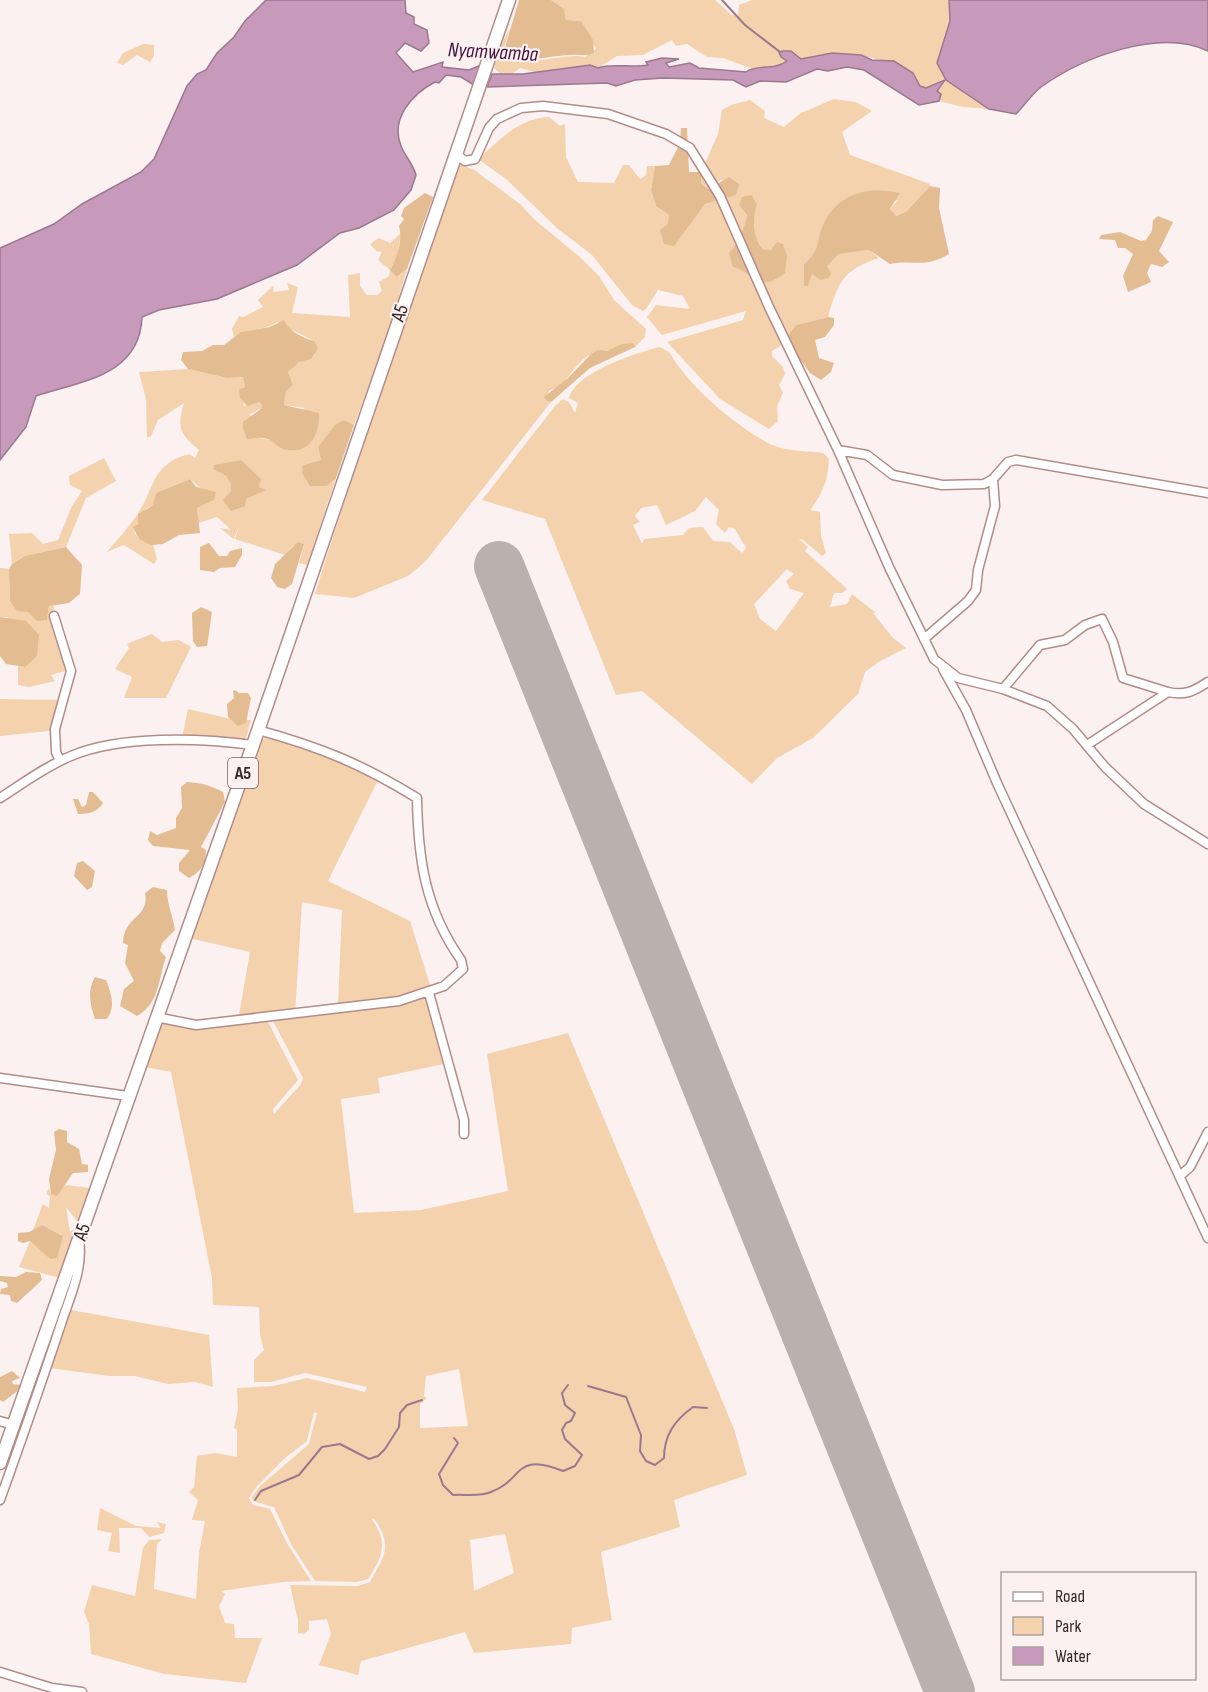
<svg xmlns="http://www.w3.org/2000/svg" width="1208" height="1692" font-family="'Sofia Sans Condensed',sans-serif">
<style>
.green{fill:#f4d2ad;fill-rule:evenodd}
.forest{fill:#e3bc92}
.water{fill:#c79abc;stroke:#9c788f;stroke-width:1.5}
.lines{fill:none;stroke-linecap:round;stroke-linejoin:round}
.stream{stroke:#9c788f;stroke-width:2}
.runway{stroke:#bab0ae;stroke-width:50}
.minor-casing{stroke:#b38c8a;stroke-width:11}
.highway-casing{stroke:#b38c8a;stroke-width:15}
.minor{stroke:#fff;stroke-width:8}
.highway{stroke:#fff;stroke-width:12}
.labels{text-anchor:middle;dominant-baseline:central;stroke-width:4.5;stroke-linejoin:round;paint-order:stroke}
.shield{fill:#faf1f0;stroke:#726463;stroke-width:1.5}
.shield-label{font-size:18px;font-weight:bold;fill:#372827}
.street-label{font-size:20px;fill:#372827;stroke:#faf1f0}
.water-label{font-size:21px;font-style:italic;fill:#47103e;stroke:#faf1f0}
</style>
<rect width="100%" height="100%" fill="#faf1f0"/>
<path class="green" d="M 551,0 L 715,0 L 732,15 L 738,16 L 739,5 L 752,0 L 949,0 L 950,21 L 938,63 L 989,109 L 963,107 L 939,101 L 940,94 L 937,91 L 944,81 L 926,88 L 920,86 C 918,82 916,77 913,74 C 903,61 850,53 833,53 C 823,54 810,57 801,59 L 786,51 L 779,52 L 787,61 L 775,68 L 755,70 L 723,58 L 707,57 L 687,44 L 676,46 L 672,40 L 643,55 L 617,56 L 598,68 L 535,72 L 520,68 L 513,73 L 501,74 L 494,68 L 501,45 L 510,28 L 503,53 C 515,58 528,61 541,60 C 557,59 569,54 585,57 L 596,49 L 581,21 L 566,20 L 564,9 Z
M 143,44 L 154,45 L 154,56 L 150,62 L 137,55 L 123,65 L 117,63 L 123,53 Z
M 834,99 L 856,102 L 872,111 L 842,132 L 850,155 L 930,184 L 930,186 L 907,211 L 895,216 L 890,209 L 898,200 L 823,225 L 818,251 L 804,264 L 812,274 L 827,266 L 839,254 L 869,250 L 879,258 C 842,270 838,283 828,317 L 796,325 L 779,347 L 772,351 L 772,356 L 783,367 L 785,374 L 779,385 L 783,393 L 777,406 L 778,421 L 769,429 L 720,399 L 667,342 L 743,320 L 746,311 L 662,335 L 647,317 L 656,305 L 690,309 L 683,296 L 658,290 L 646,309 L 643,311 L 632,305 L 592,255 L 558,229 L 506,179 L 478,159 C 500,140 519,118 549,117 L 560,126 L 565,124 L 566,157 L 578,182 L 614,183 L 623,165 L 629,165 L 640,179 L 646,175 L 647,166 L 655,166 L 651,190 L 656,206 L 669,215 L 667,225 L 697,214 L 705,204 L 726,198 L 722,179 L 708,189 L 701,183 L 701,172 L 718,134 L 722,110 L 731,105 L 750,100 L 765,111 L 764,118 L 784,127 L 801,113 ZM 739,205 L 757,205 C 752,219 753,238 763,249 L 771,250 L 754,281 L 729,253 C 740,242 745,230 747,215 Z
M 458,163 L 474,170 L 520,204 L 535,220 L 581,258 L 599,276 L 614,300 L 646,329 L 645,337 L 635,347 L 634,343 C 624,344 616,350 606,351 C 589,353 587,355 574,369 C 566,379 562,386 549,391 L 547,401 L 551,402 L 425,562 L 408,576 L 354,598 L 315,594 C 359,449 414,308 458,163 Z
M 401,233 L 397,256 L 390,270 L 398,277 L 407,269 L 385,344 L 354,425 L 344,420 L 318,447 L 321,460 L 303,465 L 327,486 L 336,478 L 307,565 L 299,563 L 304,545 L 293,546 L 285,555 L 235,539 L 239,526 L 234,539 L 220,528 L 231,530 L 217,517 L 198,523 L 197,508 L 214,500 L 190,479 L 156,493 L 152,506 L 145,509 L 134,532 L 139,539 L 153,545 L 157,559 L 154,564 L 124,545 L 107,552 C 117,540 128,528 137,515 C 156,487 150,465 189,454 L 195,458 L 199,450 C 179,434 177,426 184,403 L 158,420 L 151,436 L 147,438 L 146,399 L 139,372 L 188,369 L 227,378 L 243,377 L 245,387 L 239,389 L 244,406 L 259,402 L 262,405 L 262,408 L 250,414 L 259,438 L 270,440 L 305,408 L 284,405 L 286,391 L 293,385 L 288,372 L 314,341 L 277,322 C 264,331 247,328 234,337 L 232,329 L 239,316 L 243,317 L 263,307 L 258,300 L 274,285 L 273,292 L 289,290 L 287,283 L 298,287 L 292,313 L 350,317 L 348,275 L 360,273 L 360,286 L 367,295 L 377,295 L 382,291 L 379,282 L 389,276 L 390,270 L 378,260 L 382,252 L 376,251 L 370,244 L 379,238 L 390,243 ZM 241,460 L 259,487 L 267,490 L 246,499 L 231,491 L 232,484 L 226,476 L 213,469 L 214,465 Z
M 660,347 L 670,353 C 688,386 739,429 772,445 C 786,451 807,451 823,453 L 829,459 C 828,479 823,494 810,510 L 820,512 L 821,536 L 826,553 L 822,556 L 802,539 L 799,539 L 808,547 L 805,551 L 847,589 L 842,593 L 834,593 L 830,607 L 847,604 L 852,594 L 876,613 L 873,613 L 893,638 L 906,648 L 880,661 L 865,672 L 858,694 L 813,738 L 777,758 L 752,784 L 642,691 L 616,695 L 545,519 L 482,500 L 555,406 L 563,399 L 569,402 L 575,413 L 578,403 L 569,398 C 576,372 636,353 660,347 ZM 706,497 L 719,510 L 716,524 L 725,533 L 729,527 L 735,529 L 746,548 L 742,553 L 730,542 L 713,541 L 703,527 L 689,528 L 683,535 L 644,539 L 642,544 L 633,525 L 640,522 L 635,516 L 641,508 L 657,505 L 666,525 L 695,511 ZM 787,569 L 794,574 L 786,581 L 790,589 L 804,593 L 776,631 L 760,619 L 754,604 Z
M 104,458 L 116,481 L 86,498 L 66,547 L 25,556 L 12,564 L 9,534 L 32,533 L 43,544 L 58,540 L 72,506 L 82,491 L 70,485 L 69,476 Z
M 0,568 L 9,569 L 10,601 L 47,620 L 49,606 L 53,605 L 69,670 L 51,675 L 55,681 L 29,687 L 18,685 L 18,666 L 25,667 L 8,617 L 0,617 Z
M 152,634 L 162,642 L 179,640 L 191,647 L 166,698 L 124,698 L 132,677 L 115,669 L 129,648 L 127,644 Z
M 0,699 L 64,700 L 58,730 L 0,736 Z
M 188,709 L 231,719 L 251,720 L 245,742 L 182,738 Z
M 265,738 L 324,752 L 378,780 L 328,881 L 410,921 L 431,988 L 405,997 L 338,1005 L 342,910 L 302,902 L 295,1014 L 238,1020 L 250,952 L 189,938 L 259,742 Z
M 430,996 L 448,1063 L 378,1078 L 380,1093 L 341,1099 L 354,1213 L 421,1210 L 508,1191 L 487,1054 L 568,1033 L 734,1429 L 747,1475 L 674,1500 L 680,1527 L 601,1552 L 612,1620 L 572,1628 L 571,1644 L 474,1653 L 465,1632 L 361,1661 L 358,1675 L 319,1665 L 331,1634 L 327,1619 L 309,1621 L 309,1629 L 305,1634 L 298,1633 L 298,1620 L 290,1585 L 358,1586 L 370,1582 C 381,1561 392,1551 380,1528 C 377,1522 376,1520 371,1518 C 388,1542 384,1555 368,1579 L 357,1582 L 315,1581 L 291,1544 L 274,1507 L 253,1501 L 252,1497 L 259,1487 L 309,1444 L 317,1413 L 314,1412 L 307,1441 L 285,1458 L 257,1486 L 249,1498 L 253,1505 L 270,1509 L 288,1545 L 311,1581 L 283,1582 L 221,1591 L 225,1594 L 219,1606 L 225,1623 L 234,1624 L 235,1638 L 262,1638 L 246,1683 L 165,1674 L 91,1654 L 89,1624 L 84,1612 L 92,1585 L 135,1596 L 143,1548 L 149,1540 L 162,1539 L 157,1544 L 154,1589 L 196,1599 L 199,1553 L 205,1521 L 192,1520 L 198,1500 L 189,1492 L 194,1487 L 197,1456 L 215,1453 L 237,1457 L 237,1430 L 234,1428 L 238,1410 L 237,1388 L 273,1386 L 307,1378 L 365,1392 L 367,1387 L 305,1373 L 271,1382 L 254,1382 L 254,1360 L 264,1350 L 260,1335 L 259,1307 L 213,1305 L 212,1278 L 171,1072 L 145,1067 L 160,1020 L 195,1029 L 267,1020 L 298,1080 L 273,1109 L 274,1114 L 301,1084 L 303,1078 L 272,1019 L 410,1003 ZM 459,1369 L 468,1426 L 420,1428 L 420,1404 L 427,1398 L 424,1396 L 426,1376 ZM 505,1534 L 514,1573 L 474,1591 L 470,1540 Z
M 66,1185 L 90,1188 L 77,1221 L 66,1207 L 70,1232 L 74,1229 L 60,1278 L 19,1267 L 30,1241 L 50,1259 L 62,1235 L 42,1225 L 33,1230 L 43,1204 L 49,1208 L 50,1196 L 46,1194 L 49,1188 L 51,1194 Z
M 60,1308 L 209,1335 L 213,1387 L 195,1382 L 168,1384 L 135,1376 L 109,1376 L 42,1367 Z
M 100,1508 L 136,1526 L 161,1528 L 157,1522 L 166,1524 L 164,1533 L 149,1537 L 141,1528 L 119,1528 L 120,1553 L 108,1551 L 112,1533 L 97,1530 Z"/>
<path class="forest" d="M 519,0 L 551,0 L 564,9 L 566,20 L 581,21 L 593,40 L 594,53 C 585,57 580,54 571,55 C 541,56 534,64 503,54 Z
M 681,128 L 687,128 L 689,172 L 701,172 L 701,183 L 708,189 L 729,177 L 739,184 L 736,195 L 705,204 L 674,246 L 664,244 L 660,230 L 667,225 L 669,215 L 656,206 L 651,190 L 655,166 L 669,165 L 680,143 Z
M 930,186 L 940,188 L 939,208 L 949,254 C 924,269 914,259 890,264 L 869,250 L 839,254 L 827,266 L 831,274 L 828,278 L 820,280 L 812,274 L 808,286 L 804,286 L 804,264 C 824,245 814,244 824,223 C 839,193 868,186 900,193 L 890,209 L 896,216 L 907,211 Z
M 425,193 L 433,197 L 407,269 L 397,277 L 390,270 C 397,257 403,241 399,226 L 404,219 L 401,216 L 404,208 Z
M 752,195 L 757,205 C 752,219 753,238 763,249 L 771,250 L 777,242 L 783,244 L 787,256 L 785,273 C 755,295 757,273 733,267 L 729,253 C 738,244 745,227 747,215 L 739,205 L 742,197 Z
M 1158,216 L 1173,222 L 1159,251 L 1169,262 L 1162,267 L 1151,264 L 1147,273 L 1151,282 L 1128,292 L 1123,276 L 1133,254 L 1125,248 L 1118,248 L 1115,240 L 1099,239 L 1101,235 L 1120,232 L 1141,241 L 1146,240 L 1152,231 L 1153,220 Z
M 828,317 L 834,318 L 834,325 L 825,337 L 815,340 L 819,358 L 834,363 L 831,372 L 821,380 L 810,373 L 785,339 L 796,325 Z
M 284,320 C 290,332 301,337 314,341 L 318,348 L 311,359 L 299,362 L 288,372 L 293,385 L 286,391 L 284,405 L 319,413 C 320,435 309,456 283,449 C 276,446 273,440 267,439 C 260,437 254,438 247,439 L 243,429 L 243,422 L 262,408 L 262,405 L 259,402 L 247,406 L 240,398 L 239,389 L 245,387 L 243,377 L 227,378 L 188,369 L 181,360 L 183,352 L 202,351 L 213,345 L 224,345 L 241,332 L 270,327 Z
M 634,343 L 635,347 L 590,368 L 551,402 L 547,401 L 544,397 L 568,378 L 591,354 L 598,350 L 607,351 L 622,344 Z
M 344,420 L 354,425 L 336,478 L 327,486 L 310,486 L 302,473 L 303,465 L 321,460 L 318,447 L 335,425 Z
M 241,460 L 261,479 L 259,487 L 267,490 L 246,499 L 245,506 L 231,511 L 223,500 L 231,491 L 231,484 L 226,476 L 213,469 L 214,465 Z
M 190,479 L 196,487 L 216,492 L 214,500 L 197,508 L 200,533 L 179,535 L 163,544 L 151,545 L 139,539 L 133,527 L 138,524 L 138,514 L 152,506 L 156,493 Z
M 298,542 L 304,544 L 292,584 L 285,589 L 277,587 L 271,578 L 275,564 Z
M 209,543 L 219,556 L 227,556 L 230,551 L 242,548 L 242,555 L 235,567 L 220,568 L 214,572 L 200,570 L 200,547 Z
M 66,547 L 82,565 L 80,594 L 69,603 L 49,606 L 47,620 L 37,621 L 28,612 L 17,611 L 10,601 L 9,569 L 12,564 L 25,556 Z
M 201,607 L 212,612 L 207,646 L 197,647 L 193,641 L 192,613 Z
M 0,617 L 26,621 L 39,635 L 37,656 L 25,667 L 6,664 L 0,656 Z
M 235,690 L 239,693 L 248,693 L 251,698 L 246,723 L 238,726 L 228,717 L 227,704 L 234,698 L 233,691 Z
M 187,782 C 201,783 210,785 223,792 L 225,802 L 201,847 L 206,850 C 206,863 201,872 189,878 L 179,871 L 179,863 L 190,850 L 153,846 L 148,840 L 150,831 L 157,835 L 176,828 L 176,818 L 182,808 L 181,787 Z
M 89,792 L 93,792 L 103,803 C 98,812 88,814 78,814 L 73,799 L 78,799 L 82,807 L 86,805 Z
M 83,861 L 95,871 L 92,887 L 87,890 L 74,876 L 77,863 Z
M 153,887 L 167,890 C 167,904 173,916 175,930 L 162,943 L 160,951 L 166,957 C 158,979 160,1003 137,1016 L 120,1006 L 124,989 L 134,981 L 125,963 L 128,945 L 123,943 C 124,915 150,918 145,893 Z
M 95,977 L 106,980 C 111,993 116,1006 107,1019 L 95,1019 C 90,1005 87,990 95,977 Z
M 59,1129 L 67,1131 L 67,1142 L 79,1149 L 82,1164 L 88,1165 L 88,1172 L 73,1173 L 57,1196 L 51,1194 L 49,1179 L 56,1150 L 54,1132 Z
M 42,1225 L 63,1236 L 57,1258 L 50,1259 L 30,1241 L 23,1243 L 18,1241 L 18,1233 L 29,1232 Z
M 26,1272 L 40,1273 L 42,1280 L 17,1303 L 11,1301 L 10,1295 L 0,1294 L 1,1289 L 8,1287 L 7,1283 L 0,1281 L 0,1276 L 16,1277 Z
M 12,1371 L 20,1378 L 12,1381 L 13,1384 L 21,1385 L 20,1389 L 3,1402 L 0,1400 L 0,1377 Z"/>
<path class="water" d="M 266,0 L 405,0 L 406,13 L 414,17 L 414,24 L 427,30 L 429,43 L 421,51 L 405,43 L 396,53 L 413,72 L 443,62 L 442,67 L 469,70 L 481,65 L 474,85 L 461,77 L 446,75 L 439,83 L 435,82 C 412,94 390,119 401,146 C 405,156 413,164 416,175 L 411,190 L 394,210 L 359,228 L 340,233 L 297,265 L 217,299 L 159,310 L 142,317 C 140,376 81,381 36,396 L 26,427 L 0,460 L 0,248 L 54,224 L 82,204 L 141,172 L 154,159 L 187,86 L 197,74 L 206,70 L 217,53 L 234,37 L 245,21 Z
M 949,0 L 1208,0 L 1208,51 C 1159,28 1083,57 1041,87 C 1032,94 1024,106 1016,114 L 989,109 L 946,80 L 937,63 L 950,21 Z
M 783,51 L 791,51 L 801,59 L 832,53 L 861,55 L 872,60 L 894,61 L 913,73 L 920,86 L 926,88 L 945,80 L 937,91 L 941,94 L 939,101 L 919,105 L 864,70 L 847,67 L 828,71 L 817,69 L 786,82 L 760,81 L 746,87 L 733,80 L 663,78 L 635,80 L 616,86 L 607,83 L 487,87 L 492,74 L 523,74 L 590,65 L 598,68 C 610,63 632,68 648,65 L 646,62 L 662,58 L 679,59 L 666,63 L 669,67 L 690,63 L 699,68 L 746,72 C 756,64 774,71 787,61 L 781,57 L 779,52 Z"/>
<g class="lines">
<path class="stream" d="M 722,0 L 745,25 L 780,52
M 588,1386 L 626,1397 L 641,1435 L 640,1451 L 646,1461 L 655,1465 L 664,1458 C 664,1435 675,1420 693,1407 L 707,1408
M 454,1438 L 458,1443 L 439,1474 L 443,1485 L 453,1495 C 465,1494 480,1497 491,1492 C 524,1480 514,1451 563,1471 L 575,1466 L 582,1455 L 565,1439 L 562,1430 L 566,1423 L 571,1421 L 575,1413 L 565,1405 L 562,1393 L 568,1385
M 255,1500 L 261,1491 L 299,1475 L 322,1447 L 340,1444 L 369,1459 L 378,1456 L 385,1449 L 399,1427 L 400,1413 L 407,1405 L 422,1400"/>
<path class="runway" d="M 499,566 L 950,1692"/>
<g class="minor-casing">
<path id="minor" d="M 456,154 L 465,161 L 475,159 L 489,128 L 497,119 L 521,108 L 543,106 L 608,114 L 666,134 L 690,148 L 720,196 L 769,307 L 838,450 L 889,567 L 934,659 L 958,678 L 1003,689 L 1047,706 L 1073,729 L 1105,767 L 1144,804 L 1208,844
M 838,450 L 867,455 L 893,475 L 942,485 L 984,484 L 993,479 L 1008,462 L 1016,460 L 1208,493
M 54,616 L 71,671 L 55,729 L 56,752 L 60,761
M 924,639 L 968,601 L 976,590 L 978,570 L 995,506 L 993,479
M 943,669 L 966,710 L 997,783 L 1208,1238
M 1003,689 L 1040,645 L 1065,640 L 1085,625 L 1102,619 L 1113,642 L 1123,678 L 1168,692
M 1087,745 L 1168,692 C 1185,696 1194,691 1208,682
M 0,798 C 22,784 46,766 71,756 C 120,735 200,738 253,745
M 429,993 L 464,1120 L 464,1134
M 156,1017 L 196,1025 L 399,1001 L 444,986 L 463,969 L 461,960 C 425,909 418,859 417,798 C 362,764 320,747 258,730
M 0,1078 L 128,1096
M 1181,1175 L 1190,1167 L 1208,1132
M 0,1421 L 14,1425
M 0,1500 C 20,1444 40,1387 59,1330 C 67,1303 84,1270 79,1241
M 0,1672 L 52,1688 L 82,1692"/>
</g>
<g class="highway-casing">
<path id="highway" d="M 0,1463 L 253,745 L 509,0"/>
</g>
<use href="#minor" class="minor"/>
<use href="#highway" class="highway"/>
</g>
<g class="labels">
<rect class="shield" x="228" y="758" width="30" height="30" rx="4.5"/>
<g class="shield-label">
<text x="243" y="773">A5</text>
</g>
<g class="street-label">
<text transform="translate(400 313) rotate(-71)">A5</text>
<text transform="translate(82 1232) rotate(-71)">A5</text>
</g>
<g class="water-label">
<text transform="translate(493 52) rotate(3)">Nyamwamba</text>
</g>
</g>
<rect x="1001" y="1572" width="195" height="108" fill="#faf1f0" stroke="#aca1a0" stroke-width="1.5"/>
<rect x="1013" y="1592" width="30" height="9" fill="#ffffff" stroke="#aca1a0" stroke-width="1.5"/>
<text x="1055" y="1602" font-size="18" fill="#372827">Road</text>
<rect x="1013" y="1617" width="30" height="18" fill="#f4d2ad" stroke="#aca1a0" stroke-width="1.5"/>
<text x="1055" y="1632" font-size="18" fill="#372827">Park</text>
<rect x="1013" y="1647" width="30" height="18" fill="#c79abc" stroke="#aca1a0" stroke-width="1.5"/>
<text x="1055" y="1662" font-size="18" fill="#372827">Water</text>
</svg>
